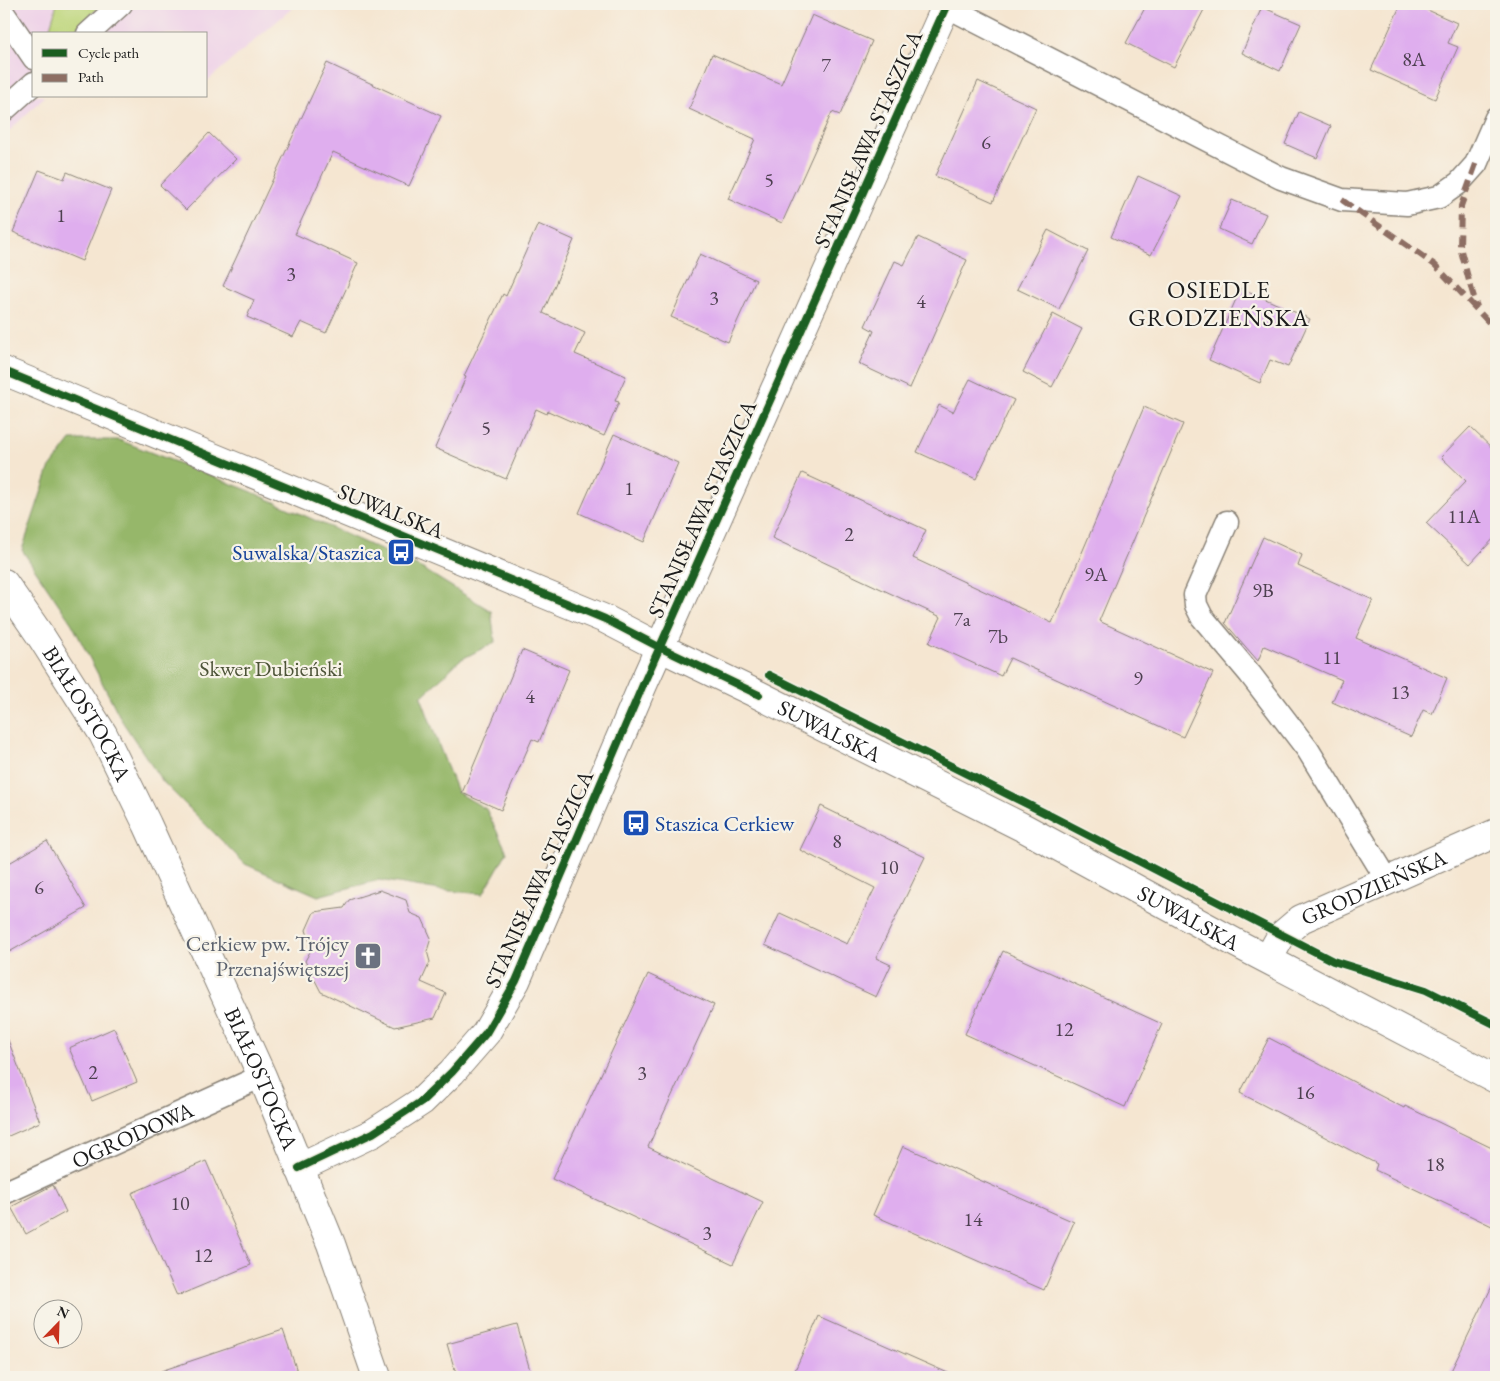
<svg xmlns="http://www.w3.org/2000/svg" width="1500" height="1381" font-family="'EB Garamond',serif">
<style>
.built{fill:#eed0e8}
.green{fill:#bed67b;stroke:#6d794c}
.forest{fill:#96b76b;stroke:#596a44}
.building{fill:#dfaeee}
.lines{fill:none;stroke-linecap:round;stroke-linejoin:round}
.service-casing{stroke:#888176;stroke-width:25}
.minor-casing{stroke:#888176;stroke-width:30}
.tertiary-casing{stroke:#888176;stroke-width:30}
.service{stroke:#fff;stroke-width:22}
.minor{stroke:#fff;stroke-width:28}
.tertiary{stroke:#fff;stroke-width:28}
.quiet{stroke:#8d6e63;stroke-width:6;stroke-dasharray:12 6;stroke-linecap:butt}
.cycleway-casing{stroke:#f7f3e8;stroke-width:11}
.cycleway{stroke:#1b5e20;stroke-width:8}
.labels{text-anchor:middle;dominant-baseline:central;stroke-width:4.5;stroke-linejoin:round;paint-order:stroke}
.number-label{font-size:20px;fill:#4d4050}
.street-label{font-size:22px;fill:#1c1c1c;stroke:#f7f3e8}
.transit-label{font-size:22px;fill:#164399;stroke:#f7f3e8;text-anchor:end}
.park-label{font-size:22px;fill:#4d5438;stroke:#f7f3e8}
.worship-label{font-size:22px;fill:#5b616d;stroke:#f7f3e8;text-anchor:end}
.neighbourhood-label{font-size:24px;letter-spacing:1px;fill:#1c1c1c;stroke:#f7f3e8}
</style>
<rect width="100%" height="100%" fill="#f7f3e8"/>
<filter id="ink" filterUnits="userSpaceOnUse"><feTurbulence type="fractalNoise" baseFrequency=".02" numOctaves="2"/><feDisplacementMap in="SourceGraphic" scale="10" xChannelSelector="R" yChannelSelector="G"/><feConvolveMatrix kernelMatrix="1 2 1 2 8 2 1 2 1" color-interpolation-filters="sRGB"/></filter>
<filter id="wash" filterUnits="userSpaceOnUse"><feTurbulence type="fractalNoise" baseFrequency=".0096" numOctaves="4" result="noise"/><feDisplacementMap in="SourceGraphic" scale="20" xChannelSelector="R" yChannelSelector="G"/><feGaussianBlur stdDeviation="1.12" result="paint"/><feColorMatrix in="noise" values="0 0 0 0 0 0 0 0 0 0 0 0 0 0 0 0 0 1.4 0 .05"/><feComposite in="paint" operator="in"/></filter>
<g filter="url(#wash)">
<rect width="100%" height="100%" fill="#f5e6d1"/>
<path class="built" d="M 4,4 L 297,4 L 206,82 L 206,34 L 34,34 L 34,96 L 45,96 L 4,136 Z"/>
<path class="green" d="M 57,4 L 103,4 L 70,34 L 48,34 Z"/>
<path class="forest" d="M 71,440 L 119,440 L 250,491 L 423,569 L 491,611 L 495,642 L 460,660 L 421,697 L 441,751 L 457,792 L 486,809 L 507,852 L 483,894 L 440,890 L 379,880 L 318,896 L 245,864 L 162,781 L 122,721 L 72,624 L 22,550 L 49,469 Z"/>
<g id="blocks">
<path class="building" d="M 1147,4 L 1207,4 L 1174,67 L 1126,43 Z
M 1401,4 L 1414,4 L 1457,23 L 1448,43 L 1458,47 L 1435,99 L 1371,70 Z
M 1262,7 L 1301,24 L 1280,71 L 1242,53 Z
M 812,15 L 872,41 L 840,115 L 832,112 L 782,223 L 728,199 L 755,139 L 689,109 L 712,54 L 781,84 Z
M 327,63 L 441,116 L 409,186 L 333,152 L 295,234 L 358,263 L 326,333 L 301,322 L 293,337 L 247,317 L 254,300 L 223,286 Z
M 978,81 L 1036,108 L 993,202 L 935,176 Z
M 1299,112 L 1331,126 L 1317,158 L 1285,144 Z
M 209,133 L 236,159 L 186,210 L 160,185 Z
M 39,170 L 64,179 L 67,172 L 111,190 L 82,261 L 13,232 Z
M 1138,176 L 1182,196 L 1151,255 L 1111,237 Z
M 1232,200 L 1266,214 L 1252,244 L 1219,229 Z
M 538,224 L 574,240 L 543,313 L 585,333 L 575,354 L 626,376 L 615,401 L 619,402 L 604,436 L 548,411 L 547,414 L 536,409 L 506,479 L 435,448 L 466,377 L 464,376 L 503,294 L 506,296 Z
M 1048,230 L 1088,251 L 1059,309 L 1017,289 Z
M 918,237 L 967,260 L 910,388 L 859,364 L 874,331 L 865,326 L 895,261 L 904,265 Z
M 700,254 L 756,280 L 728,342 L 671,317 Z
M 1241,288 L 1310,319 L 1288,367 L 1270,360 L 1260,383 L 1209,360 Z
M 1053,314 L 1082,329 L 1052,387 L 1023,372 Z
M 970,379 L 1014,400 L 976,479 L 917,452 L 939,405 L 953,412 Z
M 1144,407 L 1183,424 L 1099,621 L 1213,673 L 1183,737 L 1010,658 L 1001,676 L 929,643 L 941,617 L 772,538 L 802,473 L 926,530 L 913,558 L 1052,623 Z
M 1470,427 L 1495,451 L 1496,450 L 1496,536 L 1470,564 L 1426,523 L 1466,481 L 1441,457 Z
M 614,434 L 678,463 L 644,542 L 579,513 Z
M 1263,537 L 1302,555 L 1298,566 L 1373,600 L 1356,638 L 1447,678 L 1432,714 L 1423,710 L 1411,737 L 1332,702 L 1342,680 L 1264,646 L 1258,661 L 1225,623 Z
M 522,650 L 569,670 L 539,742 L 532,739 L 501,810 L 462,793 Z
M 821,806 L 925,857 L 876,958 L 891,965 L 876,997 L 765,945 L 780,913 L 847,944 L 875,888 L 800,850 Z
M 47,841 L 86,908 L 4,955 L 4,866 Z
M 380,890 L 406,900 L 410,913 L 422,918 L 431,938 L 427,951 L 430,962 L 421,982 L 446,993 L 435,1018 L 395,1027 L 321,992 L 305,961 L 312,948 L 306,930 L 314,912 L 344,908 L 349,900 Z
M 1003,951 L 1162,1024 L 1125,1107 L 965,1034 Z
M 648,974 L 714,1005 L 648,1147 L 763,1202 L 733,1264 L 552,1179 Z
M 114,1028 L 137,1082 L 92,1101 L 69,1048 Z
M 4,1035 L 6,1035 L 40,1122 L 4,1138 Z
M 1269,1038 L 1404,1108 L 1405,1106 L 1496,1150 L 1496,1228 L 1375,1170 L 1377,1164 L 1240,1093 Z
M 903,1146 L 1074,1222 L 1044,1290 L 873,1215 Z
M 206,1161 L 251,1265 L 177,1296 L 132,1193 Z
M 53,1185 L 66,1212 L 26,1234 L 11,1207 Z
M 1496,1278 L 1496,1377 L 1448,1377 Z
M 819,1316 L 957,1377 L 792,1377 Z
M 517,1325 L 532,1377 L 457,1377 L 447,1344 Z
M 283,1330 L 299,1377 L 162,1377 L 161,1371 Z"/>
</g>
</g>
<g filter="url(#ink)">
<use href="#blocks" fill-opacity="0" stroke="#888176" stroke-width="1"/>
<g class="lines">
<g class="service-casing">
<g id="service">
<path d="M 946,6 L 1281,178 L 1342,200 L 1407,204 L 1439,197 L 1459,183 L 1476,164 L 1496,118"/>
<path d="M 4,14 L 34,58"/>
<path d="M 88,34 L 121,4"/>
<path d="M 4,110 L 34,83"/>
<path d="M 1227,522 L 1195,595 L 1196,605 L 1202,617 L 1250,674 L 1308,750 L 1388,881"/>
<path id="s1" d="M 4,1193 L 262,1076"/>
</g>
</g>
<g class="minor-casing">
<g id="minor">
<path id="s2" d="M 1268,959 L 1281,936 L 1301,919 L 1496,833"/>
<path d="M 299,1168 L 373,1133 L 422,1101 L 452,1072 L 486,1033 L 516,981 L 642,687 L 947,4"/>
</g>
</g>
<g class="tertiary-casing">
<g id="tertiary">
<path id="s3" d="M 4,371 L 605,619 L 659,647 L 759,695 L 1026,829 L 1234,942 L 1496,1079"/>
<path id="s4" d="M 4,583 L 42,638 L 103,734 L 147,824 L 262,1076 L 331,1244 L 377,1377"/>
</g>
</g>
<use href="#service" class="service"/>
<use href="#minor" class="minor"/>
<use href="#tertiary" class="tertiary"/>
<path class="quiet" d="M 1476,164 L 1461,206 L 1460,247 L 1469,281 L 1477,307
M 1342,200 L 1435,265 L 1496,330"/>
<g class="cycleway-casing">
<path id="cycleway" d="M 4,371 L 605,619 L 659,647 L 759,695
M 769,675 L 1051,816 L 1333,961 L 1426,990 L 1496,1025
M 299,1168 L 373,1133 L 422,1101 L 452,1072 L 486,1033 L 516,981 L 642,687 L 947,4"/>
</g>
<use href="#cycleway" class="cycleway"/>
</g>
</g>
<defs>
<g id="bus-square" transform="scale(1.4375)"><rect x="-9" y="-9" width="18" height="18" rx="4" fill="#1a4fb4" stroke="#f7f3e8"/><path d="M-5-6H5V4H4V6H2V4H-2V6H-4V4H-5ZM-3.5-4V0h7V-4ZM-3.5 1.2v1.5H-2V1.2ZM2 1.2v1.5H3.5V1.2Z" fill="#fff"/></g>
<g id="church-square" transform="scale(1.4375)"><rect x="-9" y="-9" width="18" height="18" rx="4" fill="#6b7280" stroke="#f7f3e8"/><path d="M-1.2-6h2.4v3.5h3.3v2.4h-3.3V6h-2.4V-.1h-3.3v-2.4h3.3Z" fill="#fff"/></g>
</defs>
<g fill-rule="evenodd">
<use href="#bus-square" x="401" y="552"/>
<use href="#bus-square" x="636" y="823"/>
<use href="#church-square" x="368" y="956"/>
</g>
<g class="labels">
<g class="number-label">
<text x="1414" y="59">8A</text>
<text x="826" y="65">7</text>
<text x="986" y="142">6</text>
<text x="769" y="180">5</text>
<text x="61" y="215">1</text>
<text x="291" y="274">3</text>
<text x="714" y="298">3</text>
<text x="921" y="301">4</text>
<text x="486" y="428">5</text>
<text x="629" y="488">1</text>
<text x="1464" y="516">11A</text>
<text x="849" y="534">2</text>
<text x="1096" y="574">9A</text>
<text x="1263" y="590">9B</text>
<text x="962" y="619">7a</text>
<text x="998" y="636">7b</text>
<text x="1332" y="657">11</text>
<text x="1138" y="678">9</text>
<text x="1400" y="692">13</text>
<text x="530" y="696">4</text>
<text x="837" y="841">8</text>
<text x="889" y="867">10</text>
<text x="39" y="887">6</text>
<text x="1064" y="1029">12</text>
<text x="93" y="1072">2</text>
<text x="642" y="1073">3</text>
<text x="1305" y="1092">16</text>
<text x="1435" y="1164">18</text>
<text x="180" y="1203">10</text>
<text x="973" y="1219">14</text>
<text x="707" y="1233">3</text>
<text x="203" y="1255">12</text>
</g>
<g class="street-label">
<text transform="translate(868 139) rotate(-66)">STANISŁAWA STASZICA</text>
<text transform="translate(702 509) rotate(-66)">STANISŁAWA STASZICA</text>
<text transform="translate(391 511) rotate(22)">SUWALSKA</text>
<text stroke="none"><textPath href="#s4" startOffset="155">BIAŁOSTOCKA</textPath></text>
<text stroke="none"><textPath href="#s3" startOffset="901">SUWALSKA</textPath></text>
<text transform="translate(539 879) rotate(-66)">STANISŁAWA STASZICA</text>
<text stroke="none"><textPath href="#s2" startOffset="132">GRODZIEŃSKA</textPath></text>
<text stroke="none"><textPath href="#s3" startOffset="1306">SUWALSKA</textPath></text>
<text stroke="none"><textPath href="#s4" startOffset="560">BIAŁOSTOCKA</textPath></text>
<text stroke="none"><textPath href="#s1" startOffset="141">OGRODOWA</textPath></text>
</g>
<g class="transit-label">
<text x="382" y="552">Suwalska/Staszica</text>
<text x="655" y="823" text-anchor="start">Staszica Cerkiew</text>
</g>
<g class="park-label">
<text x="271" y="668">Skwer Dubieński</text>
</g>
<g class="worship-label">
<text x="349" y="943">Cerkiew pw. Trójcy<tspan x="349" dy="25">Przenajświętszej</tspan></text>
</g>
<g class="neighbourhood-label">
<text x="1219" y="289">OSIEDLE<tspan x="1219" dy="28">GRODZIEŃSKA</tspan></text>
</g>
</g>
<rect width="1500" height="1381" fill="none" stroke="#f7f3e8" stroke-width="20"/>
<rect x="32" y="32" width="175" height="65" fill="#f7f3e8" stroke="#9f9d96"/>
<rect x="42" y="49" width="25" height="8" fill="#1b5e20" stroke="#9f9d96"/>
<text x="78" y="58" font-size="15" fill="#1c1c1c">Cycle path</text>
<rect x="42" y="74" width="25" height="8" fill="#8d6e63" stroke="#9f9d96"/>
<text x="78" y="82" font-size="15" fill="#1c1c1c">Path</text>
<g transform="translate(58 1324) rotate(23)"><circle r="24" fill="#f7f3e8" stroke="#9f9d96"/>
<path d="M0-4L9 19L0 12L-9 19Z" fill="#c8321e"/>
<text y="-8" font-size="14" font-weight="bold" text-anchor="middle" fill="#1c1c1c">N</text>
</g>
</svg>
